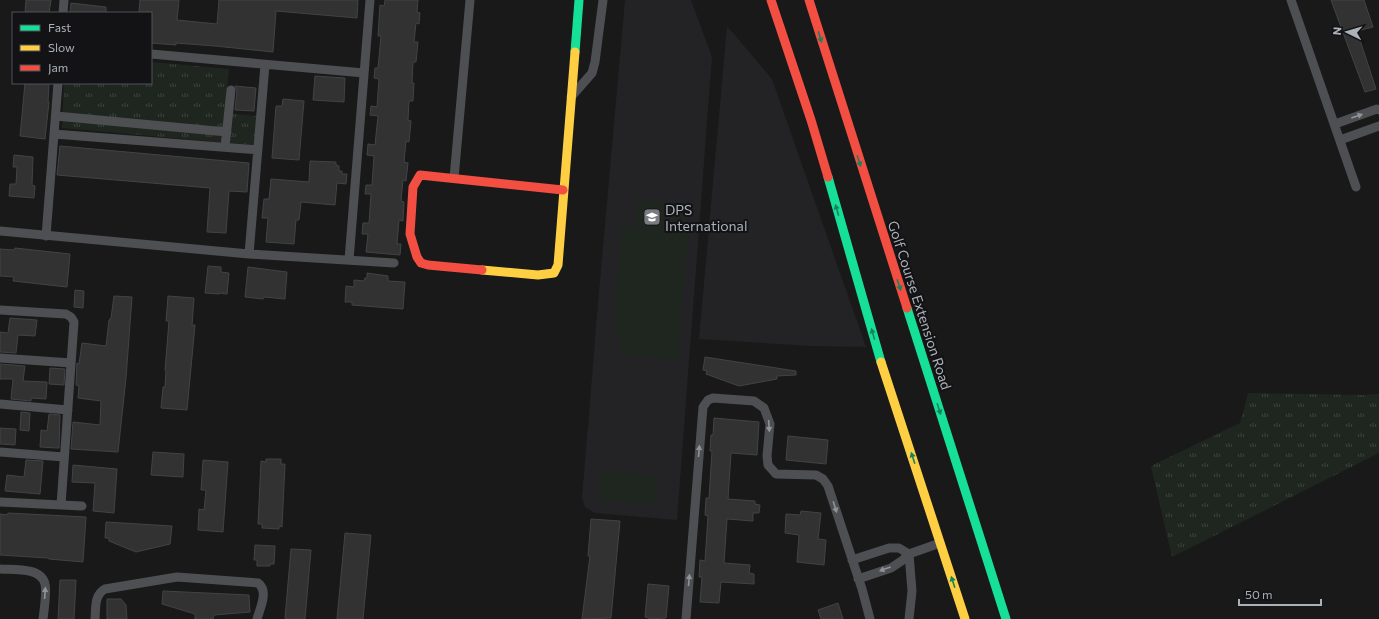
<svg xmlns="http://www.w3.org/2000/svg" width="1379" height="619" font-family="Commissioner,sans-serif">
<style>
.built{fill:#232325}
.park{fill:url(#park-tufts)}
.pitch{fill:#1f261f}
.building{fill:#323233;stroke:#414345}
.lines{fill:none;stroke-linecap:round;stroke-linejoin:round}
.street{stroke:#4d4f52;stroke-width:9}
.fast{stroke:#16e098;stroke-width:9}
.slow{stroke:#ffcf43;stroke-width:9}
.jam{stroke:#f24e42;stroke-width:9}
.oneway{fill:#15845d}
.oneway2{fill:#8f949a}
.labels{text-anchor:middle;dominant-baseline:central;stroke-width:4;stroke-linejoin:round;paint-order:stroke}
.poi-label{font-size:14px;fill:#abb1b9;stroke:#131315;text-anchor:start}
.street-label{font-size:14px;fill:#abb1b9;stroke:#131315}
</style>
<defs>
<pattern id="park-tufts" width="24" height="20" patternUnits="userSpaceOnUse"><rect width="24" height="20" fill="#1f261f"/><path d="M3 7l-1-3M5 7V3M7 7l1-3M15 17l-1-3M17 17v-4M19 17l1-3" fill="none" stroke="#3d433d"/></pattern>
</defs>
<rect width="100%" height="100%" fill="#191919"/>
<path class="built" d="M 625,0 L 691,0 L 712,57 L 677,520 L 595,513 L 585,507 L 582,498 L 599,292 Z
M 727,26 L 772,79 L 866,347 L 811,346 L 699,339 Z"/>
<path class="park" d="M 151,62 L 229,69 L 225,113 L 257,116 L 254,145 L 62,128 L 64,83 L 151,83 Z
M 1248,393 L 1364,395 L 1379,394 L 1379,453 L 1172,557 L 1151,466 L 1240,423 Z"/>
<path class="pitch" d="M 637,200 L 689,205 L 687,232 L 689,232 L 677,359 L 618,355 L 620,334 L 613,334 L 622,225 L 635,227 Z
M 602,470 L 658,476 L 655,504 L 600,500 Z"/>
<path class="building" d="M 26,0 L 51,0 L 49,13 L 25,13 Z
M 140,0 L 179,0 L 177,20 L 217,24 L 219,0 L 358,0 L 357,18 L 276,11 L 273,52 L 215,46 L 176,43 L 176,45 L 151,43 L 151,13 L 139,13 Z
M 385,0 L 418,0 L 417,12 L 420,13 L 419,24 L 416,23 L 414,42 L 418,42 L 416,62 L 413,62 L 412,83 L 414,83 L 413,101 L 409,101 L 408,120 L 411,121 L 409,142 L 406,141 L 404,162 L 408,163 L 406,181 L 403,180 L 401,201 L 404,202 L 403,221 L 399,220 L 397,244 L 401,244 L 400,255 L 366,252 L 368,234 L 362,234 L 363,223 L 369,223 L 371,194 L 365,194 L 366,185 L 372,185 L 374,156 L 367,155 L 368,144 L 375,145 L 378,116 L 370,115 L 371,106 L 377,107 L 379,79 L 374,78 L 375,68 L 378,68 L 381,36 L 378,36 L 380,5 L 384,6 Z
M 1331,0 L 1364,0 L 1373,27 L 1357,31 L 1376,89 L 1365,92 Z
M 71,3 L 106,7 L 106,13 L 70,13 Z
M 315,76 L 345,78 L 344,102 L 313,100 Z
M 25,83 L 49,83 L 48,102 L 49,102 L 45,139 L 20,136 Z
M 235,86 L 256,88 L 254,111 L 235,110 L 237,91 Z
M 283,99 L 304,101 L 299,160 L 272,158 L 276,106 L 282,106 Z
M 60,146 L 249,163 L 247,192 L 229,191 L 226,233 L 207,232 L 210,188 L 57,175 Z
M 14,155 L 33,157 L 32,185 L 35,186 L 34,198 L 9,196 L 10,184 L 16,184 L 17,167 L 13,167 Z
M 310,161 L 336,162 L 336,165 L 339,166 L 339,171 L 342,171 L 342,174 L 347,174 L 346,184 L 337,183 L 335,205 L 301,202 L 299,220 L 296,220 L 294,244 L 266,242 L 268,218 L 262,218 L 264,199 L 269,199 L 271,179 L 309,182 Z
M 15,248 L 70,254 L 67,287 L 13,281 L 14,277 L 0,276 L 0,249 L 14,250 Z
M 208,266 L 221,267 L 221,272 L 229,273 L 227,294 L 219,293 L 219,294 L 205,293 Z
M 248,267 L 287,272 L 285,299 L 264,297 L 263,299 L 245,297 Z
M 367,273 L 388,276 L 388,281 L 405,282 L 403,309 L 352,305 L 352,302 L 345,302 L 346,286 L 354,287 L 354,280 L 364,281 L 365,278 L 367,278 Z
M 75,290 L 84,291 L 83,308 L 74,307 Z
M 114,296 L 132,297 L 126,378 L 118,452 L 71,449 L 73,422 L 100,425 L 101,401 L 78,398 L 79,386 L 76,385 L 77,363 L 79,364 L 82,343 L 106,346 L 109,320 L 111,318 Z
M 168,296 L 194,298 L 192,325 L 195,325 L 187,410 L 161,408 L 163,387 L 165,387 L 166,370 L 165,370 L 169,321 L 166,321 Z
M 10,318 L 37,320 L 35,336 L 18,335 L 16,353 L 0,352 L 0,332 L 8,333 Z
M 705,357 L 796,371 L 796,375 L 777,376 L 777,379 L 739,386 L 706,374 L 707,371 L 703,370 Z
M 0,364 L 25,366 L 23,381 L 47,382 L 46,399 L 31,398 L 31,401 L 11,399 L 13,379 L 0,379 Z
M 50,368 L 65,369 L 64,385 L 49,384 Z
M 21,412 L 30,413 L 29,431 L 20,430 Z
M 49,414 L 60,415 L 59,448 L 57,448 L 40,447 L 41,430 L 47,431 Z
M 714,418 L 759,422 L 757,455 L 731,453 L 728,499 L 755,501 L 755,504 L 760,505 L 759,513 L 753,513 L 753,521 L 727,519 L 724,563 L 750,565 L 749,573 L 754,574 L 754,584 L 721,582 L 719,603 L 700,602 L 702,577 L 699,577 L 700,560 L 705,561 L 708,516 L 705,515 L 706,498 L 709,498 L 712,451 L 710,451 L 711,435 L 713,435 Z
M 0,428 L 16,429 L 15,445 L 0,444 Z
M 788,436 L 828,440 L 826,464 L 786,460 Z
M 153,452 L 184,454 L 183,477 L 151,475 Z
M 266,459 L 281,459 L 281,464 L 285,464 L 282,527 L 279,526 L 279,529 L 262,528 L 262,524 L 258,524 L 261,461 L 266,462 Z
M 26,460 L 43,461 L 40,494 L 5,491 L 7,475 L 24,477 Z
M 203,460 L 228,462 L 223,532 L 198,530 L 199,509 L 204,510 L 206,490 L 201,490 Z
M 73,465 L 117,469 L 114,513 L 93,511 L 95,483 L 72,482 Z
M 801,511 L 821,513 L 818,539 L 826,540 L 824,565 L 797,562 L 799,535 L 785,533 L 786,514 L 800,515 Z
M 8,513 L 86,517 L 83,562 L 49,559 L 48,558 L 0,555 L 0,514 L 7,515 Z
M 591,519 L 620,521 L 611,618 L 582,619 L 590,556 L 588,556 Z
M 106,522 L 172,526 L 170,544 L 136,552 L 109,541 L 109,538 L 105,538 Z
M 345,533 L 371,535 L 363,619 L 337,619 Z
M 255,545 L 275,546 L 274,564 L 270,564 L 270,566 L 257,566 L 257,560 L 254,560 Z
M 291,549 L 311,550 L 305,619 L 286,619 L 285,618 Z
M 60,580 L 76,580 L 74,619 L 58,619 Z
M 648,584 L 669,586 L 666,618 L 649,619 L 649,618 L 645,617 Z
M 163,591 L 249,595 L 250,612 L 214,615 L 213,619 L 195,619 L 195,614 L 162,604 Z
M 107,599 L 121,599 L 126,605 L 127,619 L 107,619 Z
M 838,603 L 843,619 L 821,619 L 818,610 Z"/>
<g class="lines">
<path class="street" d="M 1291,0 L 1356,187
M 63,13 L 64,0
M 151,54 L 364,73
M 571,97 L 592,73 L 595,62 L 603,0
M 56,116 L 227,132
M 1335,124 L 1377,109 L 1379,110
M 54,134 L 258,150
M 1340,140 L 1379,126
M 225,147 L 231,90
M 454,178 L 470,0
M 0,231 L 249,254 L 394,263
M 46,236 L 58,83
M 249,254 L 265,65
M 349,260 L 370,0
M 0,310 L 66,314 L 71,317 L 74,322 L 61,505
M 0,358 L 71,363
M 0,404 L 68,410
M 0,452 L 64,457
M 0,502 L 82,506
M 852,560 L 889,548 L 899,548 L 909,554 L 912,591 L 909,619
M 0,569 C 14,570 41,567 45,584 C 47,591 44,611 43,619
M 858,579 L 891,568 L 903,560 L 909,554 L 940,543
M 95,619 C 96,608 94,595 105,589 L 177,577 L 258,583 C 269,591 260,608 257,619
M 686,619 L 703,407 L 708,400 L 713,398 L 754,401 L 764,408 L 770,424 L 767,456 L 768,465 L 776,474 L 816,475 L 823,479 L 828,486 L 862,589 L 870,619"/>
<path class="fast" d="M 575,52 L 579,0
M 828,177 L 881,362
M 907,308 L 1006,619"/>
<path class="slow" d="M 482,270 L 538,275 L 554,273 L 558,265 L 575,52
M 881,362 L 965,619"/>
<path class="jam" d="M 771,0 L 811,120 L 828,177
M 809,0 L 907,308
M 482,270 L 428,265 L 421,263 L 417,257 L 410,234 L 413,187 L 420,175 L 563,190"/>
</g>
<defs><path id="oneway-solid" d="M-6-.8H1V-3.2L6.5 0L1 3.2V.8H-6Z"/></defs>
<g class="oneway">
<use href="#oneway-solid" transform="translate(820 37) rotate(73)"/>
<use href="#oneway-solid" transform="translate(859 161) rotate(72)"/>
<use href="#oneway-solid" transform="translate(837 210) rotate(-106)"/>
<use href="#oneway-solid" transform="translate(899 285) rotate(72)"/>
<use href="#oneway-solid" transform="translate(873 334) rotate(-106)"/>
<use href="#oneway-solid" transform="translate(939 409) rotate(72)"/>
<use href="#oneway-solid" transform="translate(913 458) rotate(-108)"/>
<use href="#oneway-solid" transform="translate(953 582) rotate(-108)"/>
</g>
<g class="oneway2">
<use href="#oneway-solid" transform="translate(1357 116) rotate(-19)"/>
<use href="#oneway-solid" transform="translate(769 426) rotate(86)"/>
<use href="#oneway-solid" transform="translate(699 451) rotate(-85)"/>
<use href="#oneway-solid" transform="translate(835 507) rotate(72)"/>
<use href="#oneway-solid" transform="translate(885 569) rotate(160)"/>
<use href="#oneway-solid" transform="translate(689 580) rotate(-85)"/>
<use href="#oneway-solid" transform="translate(45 593) rotate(-86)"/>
</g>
<defs>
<g id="school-square" transform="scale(0.9)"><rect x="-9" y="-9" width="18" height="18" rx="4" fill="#787c81" stroke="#131315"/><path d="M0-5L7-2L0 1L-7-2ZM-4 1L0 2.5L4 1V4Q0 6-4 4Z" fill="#fff"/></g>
</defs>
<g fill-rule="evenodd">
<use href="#school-square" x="652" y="217"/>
</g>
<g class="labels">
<g class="poi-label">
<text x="665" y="209">DPS<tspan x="665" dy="16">International</tspan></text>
</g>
<g class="street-label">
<text transform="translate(920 305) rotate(72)">Golf Course Extension Road</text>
</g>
</g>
<rect x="12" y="12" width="140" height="72" fill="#131315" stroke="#505257"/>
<rect x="20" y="25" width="20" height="6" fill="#16e098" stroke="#505257"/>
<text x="48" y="32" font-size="12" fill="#abb1b9">Fast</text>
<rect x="20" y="45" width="20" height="6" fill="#ffcf43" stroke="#505257"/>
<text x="48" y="52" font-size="12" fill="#abb1b9">Slow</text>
<rect x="20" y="65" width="20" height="6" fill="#f24e42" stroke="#505257"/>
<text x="48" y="72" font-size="12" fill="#abb1b9">Jam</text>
<g transform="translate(1347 32) rotate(275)" stroke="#131315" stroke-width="3" paint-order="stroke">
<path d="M0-3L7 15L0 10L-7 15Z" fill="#abb1b9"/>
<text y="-6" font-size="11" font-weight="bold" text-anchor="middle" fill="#abb1b9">N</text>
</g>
<path d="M1239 599v6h82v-6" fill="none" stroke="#abb1b9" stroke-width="2"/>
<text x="1245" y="599" font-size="12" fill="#abb1b9" stroke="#131315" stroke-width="3" paint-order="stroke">50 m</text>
</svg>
